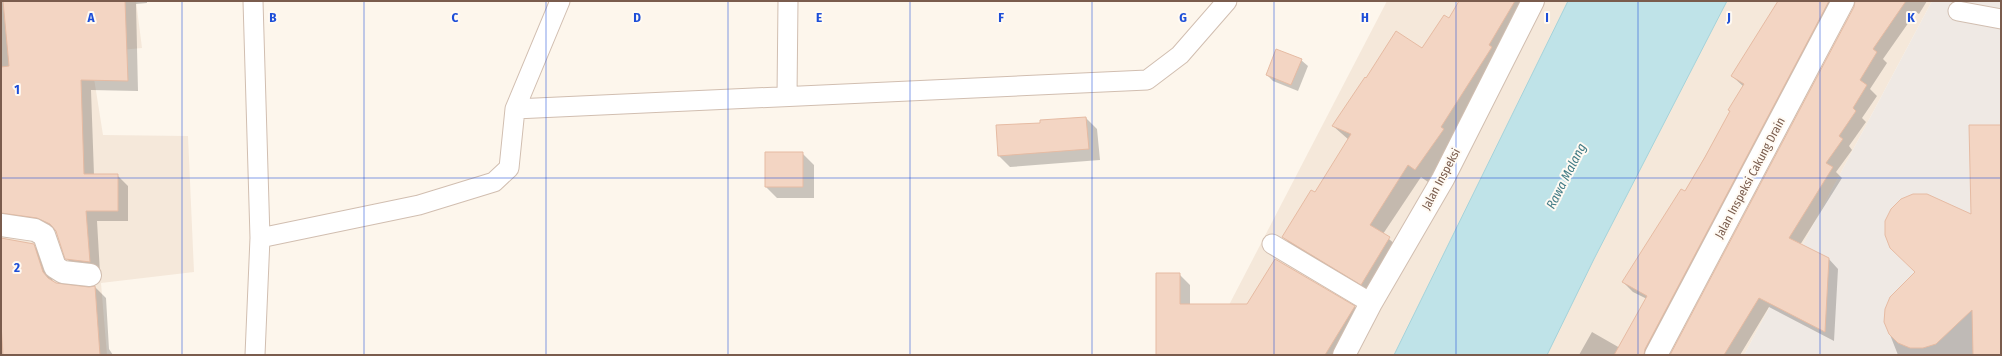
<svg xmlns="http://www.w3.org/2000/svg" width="2002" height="356" font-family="'Fira Sans Condensed',sans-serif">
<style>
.residential{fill:#f5e8da}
.industrial{fill:#efe9e4}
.water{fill:#bfe3e8;stroke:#a5d3da}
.shadow{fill:#0003}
.building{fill:#f3d5c3;stroke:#e6bba3}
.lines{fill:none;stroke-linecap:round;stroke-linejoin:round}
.lane-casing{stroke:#d1beb0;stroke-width:21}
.street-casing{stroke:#d1beb0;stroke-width:24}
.lane{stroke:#fff;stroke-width:19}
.street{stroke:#fff;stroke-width:22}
.grid{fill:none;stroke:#1d4ed8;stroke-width:1;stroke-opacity:0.55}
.labels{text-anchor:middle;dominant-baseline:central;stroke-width:4;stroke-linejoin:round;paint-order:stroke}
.street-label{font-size:12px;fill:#7a5c4d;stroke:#fffaf3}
.water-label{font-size:13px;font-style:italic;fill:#437c86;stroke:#fffaf3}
.grid-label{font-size:13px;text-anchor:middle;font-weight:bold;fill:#1d4ed8;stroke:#fffaf3;stroke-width:4;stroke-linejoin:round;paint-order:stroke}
</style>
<rect width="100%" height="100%" fill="#fdf6ec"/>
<path class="residential" d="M 1,1 L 136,1 L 142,48 L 90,53 L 103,135 L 188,136 L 194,272 L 101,283 L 107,355 L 1,355 Z
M 1387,1 L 1932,1 L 1744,355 L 1203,355 Z"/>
<path class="industrial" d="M 1932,1 L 2001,1 L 2001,355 L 1744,355 Z"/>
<path class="water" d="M 1568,1 L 1727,1 L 1594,259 L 1547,355 L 1394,355 Z"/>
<path class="shadow" d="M 1,1 L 147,1 L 147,3 L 136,4 L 138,91 L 91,90 L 94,175 L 117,175 L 128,186 L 128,221 L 97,221 L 100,273 L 77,269 L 66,258 L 57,232 L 52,229 L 1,230 Z
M 1460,1 L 1543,1 L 1456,142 L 1428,182 L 1421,177 L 1383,234 L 1402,250 L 1374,296 L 1296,249 L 1283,237 L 1315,193 L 1349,140 L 1333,126 L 1367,79 L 1422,49 L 1449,20 Z
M 1780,1 L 1846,1 L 1657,355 L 1579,355 L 1592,332 L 1620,348 L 1647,299 L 1633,292 L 1623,282 L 1685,192 L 1731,111 L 1744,87 L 1732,76 Z
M 1856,1 L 1927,1 L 1919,14 L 1916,12 L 1883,59 L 1887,63 L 1870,89 L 1877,96 L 1862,118 L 1866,122 L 1849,146 L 1852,150 L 1836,172 L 1842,178 L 1800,245 L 1828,258 L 1838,269 L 1834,341 L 1769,307 L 1740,355 L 1671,355 L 1855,7 Z
M 1301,60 L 1308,66 L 1298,91 L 1273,81 L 1267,75 Z
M 1086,118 L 1097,129 L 1100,160 L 1010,167 L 999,156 L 1041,124 Z
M 2001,126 L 2001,355 L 1898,355 L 1885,322 L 1972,215 Z
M 802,153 L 814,165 L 814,198 L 777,198 L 766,187 Z
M 1,238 L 33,245 L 44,255 L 53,282 L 56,284 L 89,288 L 95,287 L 106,298 L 109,349 L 113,355 L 1,355 Z
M 1275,260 L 1355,307 L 1366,318 L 1343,355 L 1157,355 L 1179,274 L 1190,285 L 1190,305 L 1247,305 Z"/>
<path class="building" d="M 3,1 L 125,1 L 128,81 L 81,80 L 84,174 L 118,174 L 118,211 L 86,211 L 90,262 L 65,259 L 56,231 L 50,224 L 37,218 L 1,213 L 1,67 L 9,66 Z
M 1459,1 L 1515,1 L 1489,45 L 1492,47 L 1441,127 L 1444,129 L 1415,170 L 1408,165 L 1370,225 L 1390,237 L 1361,285 L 1282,237 L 1311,190 L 1315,192 L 1351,134 L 1332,126 L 1365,77 L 1366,78 L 1396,31 L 1422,48 L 1444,15 L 1449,18 Z
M 1778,1 L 1829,1 L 1645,349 L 1644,355 L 1614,355 L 1647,296 L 1622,282 L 1681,189 L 1685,191 L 1705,157 L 1730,111 L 1728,110 L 1744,84 L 1731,76 Z
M 1855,1 L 1906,1 L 1873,49 L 1877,52 L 1860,80 L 1867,85 L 1853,108 L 1856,111 L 1839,136 L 1843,139 L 1826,163 L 1833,167 L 1789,238 L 1829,258 L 1825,332 L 1759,298 L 1724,355 L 1670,355 L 1854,7 Z
M 1276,49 L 1302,59 L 1291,85 L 1266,75 Z
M 1086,117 L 1089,149 L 998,156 L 996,125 L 1040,123 L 1040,120 Z
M 1969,125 L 2001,125 L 2001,355 L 1973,355 L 1972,310 L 1936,344 L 1923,348 L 1910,348 L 1898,343 L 1889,334 L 1884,322 L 1885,309 L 1890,297 L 1915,272 L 1890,248 L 1885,235 L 1885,221 L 1891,209 L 1901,199 L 1913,194 L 1927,194 L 1971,214 Z
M 765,152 L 803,152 L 803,187 L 765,187 Z
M 1,238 L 34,244 L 43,272 L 48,278 L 56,283 L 89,287 L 95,286 L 100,355 L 3,355 L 1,324 Z
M 1275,259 L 1355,306 L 1325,355 L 1156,355 L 1156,273 L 1180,273 L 1180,304 L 1247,304 Z"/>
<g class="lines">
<g class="lane-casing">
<path id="lane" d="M 253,1 L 260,238 L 255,355
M 1958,11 L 2001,19
M 787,96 L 788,1
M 515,109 L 1147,80 L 1180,55 L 1227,1
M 260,238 L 419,205 L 494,182 L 509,168 L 515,109 L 560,1
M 1272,244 L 1371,303"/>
</g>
<g class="street-casing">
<path id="street" d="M 1,225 L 35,230 L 44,235 L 55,267 L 63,272 L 90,275
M 1344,355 L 1371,303 L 1443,179 L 1533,1
M 1656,355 L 1843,1"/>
</g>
<use href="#lane" class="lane"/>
<use href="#street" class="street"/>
</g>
<path class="grid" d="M 182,1 L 182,355M 364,1 L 364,355M 546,1 L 546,355M 728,1 L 728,355M 910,1 L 910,355M 1092,1 L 1092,355M 1274,1 L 1274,355M 1456,1 L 1456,355M 1638,1 L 1638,355M 1820,1 L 1820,355M 1,178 L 2001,178"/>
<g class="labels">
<g class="street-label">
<text transform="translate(1750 178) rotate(-62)">Jalan Inspeksi Cakung Drain</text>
<text transform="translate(1441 179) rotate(-62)">Jalan Inspeksi</text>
</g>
<g class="water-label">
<text transform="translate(1566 176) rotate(-63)">Rawa Malang</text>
</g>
</g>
<g class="grid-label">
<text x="91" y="22">A</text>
<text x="273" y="22">B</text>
<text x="455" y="22">C</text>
<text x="637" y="22">D</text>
<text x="819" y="22">E</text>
<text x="1001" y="22">F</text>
<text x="1183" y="22">G</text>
<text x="1365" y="22">H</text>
<text x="1547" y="22">I</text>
<text x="1729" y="22">J</text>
<text x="1911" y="22">K</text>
<text x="17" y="94">1</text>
<text x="17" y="272">2</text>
</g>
<rect width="2002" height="356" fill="none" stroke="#7a5c4d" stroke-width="4"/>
</svg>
